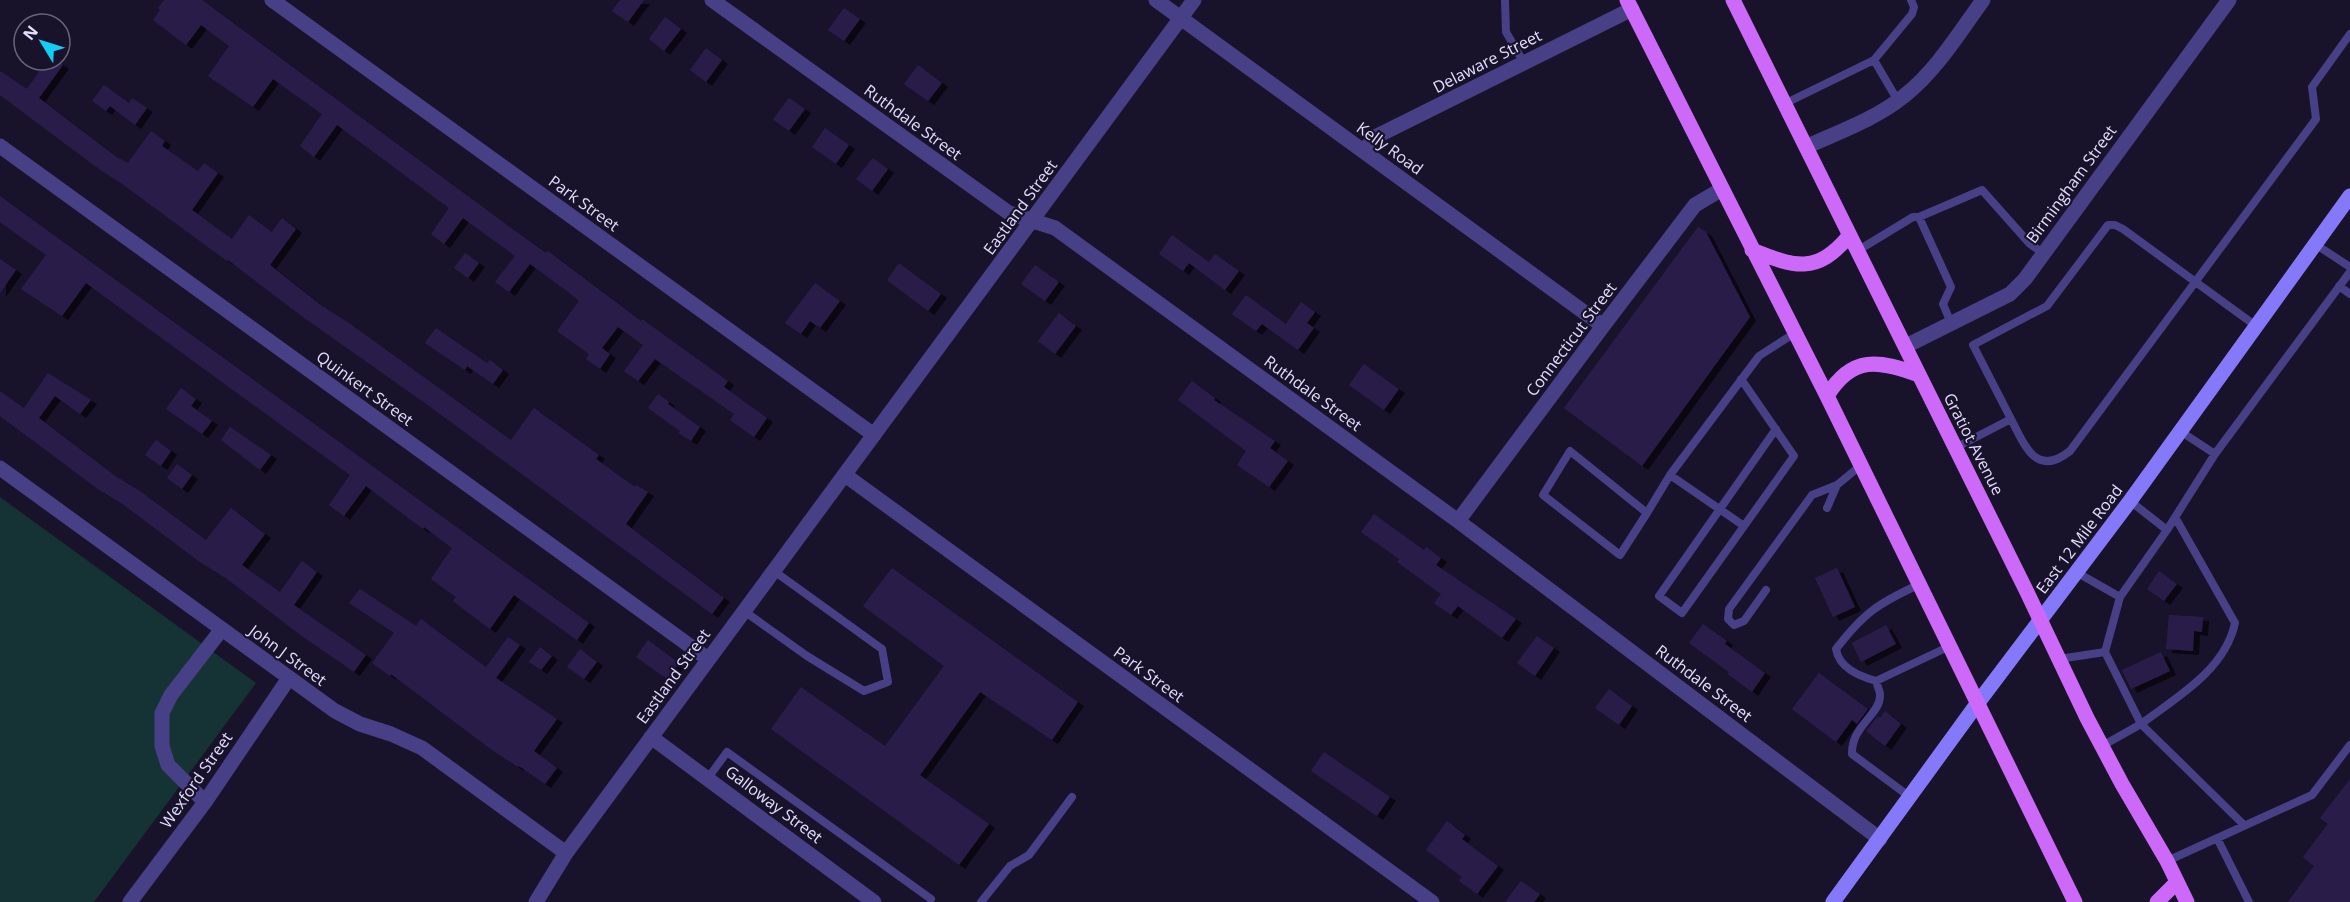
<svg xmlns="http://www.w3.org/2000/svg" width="2350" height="902" font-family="'Open Sans',sans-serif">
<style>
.green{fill:#153334}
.building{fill:#2b1f4a;filter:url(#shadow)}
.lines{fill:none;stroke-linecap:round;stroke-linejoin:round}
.service{stroke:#474086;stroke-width:8}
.minor{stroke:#474086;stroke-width:15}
.secondary{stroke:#8578f9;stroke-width:15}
.primary{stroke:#cd69f8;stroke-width:15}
.labels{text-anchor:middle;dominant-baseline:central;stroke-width:4.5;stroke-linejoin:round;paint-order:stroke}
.street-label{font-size:16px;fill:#e3ddfd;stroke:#18122a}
</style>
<defs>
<filter id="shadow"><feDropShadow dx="6" dy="4" stdDeviation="0" flood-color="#0009"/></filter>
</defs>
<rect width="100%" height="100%" fill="#18122a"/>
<path class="green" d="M 0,497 L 256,683 L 94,902 L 0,902 Z"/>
<path class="building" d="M 164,0 L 202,0 L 514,230 L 546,253 L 548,251 L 641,321 L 642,319 L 728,381 L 724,387 L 767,418 L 754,437 L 730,420 L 734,414 L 655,359 L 638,381 L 624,371 L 643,345 L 618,327 L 602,348 L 610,354 L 600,369 L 586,359 L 589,354 L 557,331 L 579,301 L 567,291 L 530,264 L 509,292 L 495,282 L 515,256 L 463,218 L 444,244 L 431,234 L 449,208 L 337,125 L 314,157 L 300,146 L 322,114 L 273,79 L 253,107 L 208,76 L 229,46 L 201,25 L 186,45 L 153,20 L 160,10 L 158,8 Z
M 620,0 L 644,0 L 628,22 L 612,11 Z
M 844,8 L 860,19 L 844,41 L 828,30 Z
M 665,17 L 681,29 L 664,51 L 649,39 Z
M 706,48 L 722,60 L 706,82 L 690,70 Z
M 47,60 L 56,60 L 63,65 L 39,98 L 118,158 L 128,163 L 151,131 L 165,141 L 162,146 L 198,171 L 204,163 L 218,173 L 192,210 L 221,231 L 232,239 L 249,215 L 272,232 L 282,218 L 296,229 L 270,265 L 322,306 L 349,323 L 511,440 L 534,408 L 599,455 L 596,459 L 635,487 L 636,485 L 648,492 L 626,524 L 724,598 L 712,614 L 432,408 L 303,317 L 228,260 L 227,261 L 125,186 L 99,169 L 0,95 L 0,71 L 27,89 Z
M 918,65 L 942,83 L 928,101 L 904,84 Z
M 104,85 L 129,103 L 132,98 L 147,108 L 135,125 L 110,106 L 106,111 L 92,101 Z
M 789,98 L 805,109 L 789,131 L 773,119 Z
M 825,128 L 849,145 L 836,164 L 812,147 Z
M 873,158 L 888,169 L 872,191 L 856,179 Z
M 0,196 L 589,623 L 577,640 L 514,595 L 490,629 L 478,620 L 453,601 L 456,597 L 431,579 L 452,548 L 424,527 L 423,529 L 366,486 L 344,516 L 329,505 L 350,475 L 86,283 L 62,316 L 21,289 L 46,255 L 0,222 Z
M 1698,227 L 1706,232 L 1750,317 L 1642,466 L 1564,408 Z
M 1172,235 L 1209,262 L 1215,254 L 1239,271 L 1225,290 L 1189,263 L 1183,271 L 1159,254 Z
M 465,253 L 479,263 L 468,278 L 454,268 Z
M 0,259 L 16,270 L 0,293 Z
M 899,263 L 941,294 L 928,311 L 887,280 Z
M 1035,265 L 1059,282 L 1045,301 L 1021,284 Z
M 815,283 L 840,301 L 820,328 L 810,321 L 801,334 L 785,323 Z
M 1246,295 L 1286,324 L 1301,302 L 1315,312 L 1307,323 L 1314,328 L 1298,350 L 1262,324 L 1256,331 L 1232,314 Z
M 1059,313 L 1076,326 L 1055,354 L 1038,341 Z
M 436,328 L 487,363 L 490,360 L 503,370 L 493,384 L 467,366 L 465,370 L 425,343 Z
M 1364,364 L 1399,389 L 1384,410 L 1349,385 Z
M 48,373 L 91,400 L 80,414 L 55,396 L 39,418 L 117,477 L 144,494 L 206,540 L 231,508 L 265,534 L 242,565 L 280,592 L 302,561 L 317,572 L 294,605 L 366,655 L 354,672 L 302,636 L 227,579 L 200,562 L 124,505 L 98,489 L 0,416 L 0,391 L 24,408 Z
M 1192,381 L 1215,398 L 1214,400 L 1275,441 L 1270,448 L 1288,461 L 1269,487 L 1237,465 L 1246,451 L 1178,400 Z
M 181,388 L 196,399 L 191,406 L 212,421 L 202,434 L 166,409 Z
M 658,394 L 669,402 L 668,404 L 700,427 L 691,441 L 679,433 L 680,431 L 648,408 Z
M 230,427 L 271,455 L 260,470 L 221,440 Z
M 156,440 L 171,451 L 161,466 L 145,455 Z
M 177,464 L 192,475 L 182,489 L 167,478 Z
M 1374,514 L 1424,550 L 1426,547 L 1441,558 L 1436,565 L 1516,619 L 1502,638 L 1458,606 L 1451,615 L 1434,603 L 1441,594 L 1397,562 L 1399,559 L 1361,532 Z
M 892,568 L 1078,702 L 1052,740 L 980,692 L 920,775 L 989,824 L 959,865 L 771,729 L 801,687 L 885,746 L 944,666 L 863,606 Z
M 1837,568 L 1855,607 L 1833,617 L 1815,578 Z
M 2159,571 L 2177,584 L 2164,601 L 2147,589 Z
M 360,589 L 416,626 L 421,619 L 486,667 L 508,637 L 520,645 L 496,678 L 557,719 L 534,751 L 557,768 L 545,784 L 519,766 L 518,767 L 492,750 L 391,674 L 390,676 L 372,663 L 394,633 L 349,603 Z
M 2169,615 L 2203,617 L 2202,632 L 2194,631 L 2193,651 L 2166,649 Z
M 1703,624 L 1727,641 L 1725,644 L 1765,673 L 1752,692 L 1728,674 L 1729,672 L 1689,643 Z
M 1886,625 L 1896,644 L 1861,662 L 1852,643 Z
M 1537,636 L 1554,648 L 1535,676 L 1517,663 Z
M 648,640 L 679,663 L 667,679 L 636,657 Z
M 540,647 L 552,656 L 541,670 L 529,662 Z
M 580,649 L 597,662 L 584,679 L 567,667 Z
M 2161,652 L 2170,671 L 2131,689 L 2122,670 Z
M 1819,673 L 1868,709 L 1857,724 L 1852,720 L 1836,742 L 1792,709 Z
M 1609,689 L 1632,706 L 1619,725 L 1595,708 Z
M 1885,711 L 1901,724 L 1885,746 L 1866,731 L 1878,716 L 1880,718 Z
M 1324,752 L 1390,797 L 1377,816 L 1311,771 Z
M 2350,779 L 2350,902 L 2288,902 L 2314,866 L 2303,857 L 2328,824 L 2320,818 Z
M 1447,821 L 1465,835 L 1462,839 L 1498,866 L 1477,894 L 1459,881 L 1462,877 L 1426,850 Z
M 1521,881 L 1540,894 L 1534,902 L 1505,902 Z"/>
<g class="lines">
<path class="service" d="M 1505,0 L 1506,32 L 1524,63
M 1874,60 L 1898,101
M 1784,104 L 1874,60 L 1912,14 L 1914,7 L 1911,0
M 1919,217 L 1982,190 L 2030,244 L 2043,253
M 2315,244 L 2350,267
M 1857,251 L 1913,217 L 1919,217 L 1951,287 L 1943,304 L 1951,323
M 2339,286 L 2350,294
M 1741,379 L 1794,456 L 1682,613 L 1659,596 L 1776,429
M 2011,419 L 1973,345 L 2047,306 L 2108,225 L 2115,225 L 2123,229 L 2256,326
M 2180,431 L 2215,454
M 1955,448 L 2011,419 C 2025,446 2036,478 2070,451 L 2316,119 L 2312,87 L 2350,34
M 1670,475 L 1744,526
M 1827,508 L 1837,485
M 1647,513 L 1620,555 L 1543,495 L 1570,451 L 1647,513 L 1670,475 L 1759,356 L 1795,333
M 2175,517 L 2235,623 C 2225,670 2177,697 2141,724 L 2244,825
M 2167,530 L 2215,454 L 2350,272
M 2076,572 L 2120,597 L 2167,530 L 2130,501
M 1766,590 L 1744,621 L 1734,625 L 1728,619 L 1729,609 L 1812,495 L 1837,485 L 1860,466
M 744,611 L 807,656 L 864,691 L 888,682 L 882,649 L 774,571
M 2059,659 L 2105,652 L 2120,597
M 1876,681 L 1948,647
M 2102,746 L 2141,724 L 2105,652
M 708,778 L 727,752 L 931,899
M 1910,797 L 1852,754 C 1851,726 1881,714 1880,695 C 1880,691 1877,685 1876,681 C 1859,676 1839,668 1836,649 C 1864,613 1877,604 1918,585
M 2217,838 L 2249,902
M 2167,861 L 2312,795 L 2350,745
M 981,902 L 1010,866 L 1029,855 L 1072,797"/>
<path class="minor" d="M 272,0 L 874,435
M 712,0 L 1009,213 L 1055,228 L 1458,521 L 1880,839
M 1156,0 L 1603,326
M 0,146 L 708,659
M 1806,147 C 1838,132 1876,119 1904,96 C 1936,71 1959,33 1983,0
M 1364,151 L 1375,137 L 1632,9
M 1906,346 L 2010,294 L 2025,279 L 2229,0
M 0,468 L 335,711 L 360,724 L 391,734 L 422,748 L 566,853
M 845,475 L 1432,902
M 1458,521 L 1603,326 L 1695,205 L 1722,189
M 651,737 L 874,902
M 205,802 L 168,765 L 162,746 L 162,713 L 171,695 L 222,629
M 130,902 L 205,802 L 289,678
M 536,902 L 566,853 L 1194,0"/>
<path class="secondary" d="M 1833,902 L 1977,704 L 2130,501 L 2350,196"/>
<path class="primary" d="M 1627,0 L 1827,396 L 2075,902
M 1733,0 L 2026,590 L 2087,718 L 2122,784 L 2167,861 L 2187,902
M 1752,250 C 1795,267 1816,275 1849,236
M 1827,396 C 1852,355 1879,360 1919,375
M 2157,902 L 2177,882"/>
</g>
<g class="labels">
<g class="street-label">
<text transform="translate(1487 61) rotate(-27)">Delaware Street</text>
<text transform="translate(913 122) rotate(36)">Ruthdale Street</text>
<text transform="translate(1390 148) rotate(36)">Kelly Road</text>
<text transform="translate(2071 184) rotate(-54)">Birmingham Street</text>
<text transform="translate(584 203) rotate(36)">Park Street</text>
<text transform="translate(1020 207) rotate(-54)">Eastland Street</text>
<text transform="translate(1571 339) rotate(-53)">Connecticut Street</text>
<text transform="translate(365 388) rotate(36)">Quinkert Street</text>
<text transform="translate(1313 393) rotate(36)">Ruthdale Street</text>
<text transform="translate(1974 444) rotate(63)">Gratiot Avenue</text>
<text transform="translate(2079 539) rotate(-53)">East 12 Mile Road</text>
<text transform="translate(288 655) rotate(36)">John J Street</text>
<text transform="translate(1149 674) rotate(36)">Park Street</text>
<text transform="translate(673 676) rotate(-54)">Eastland Street</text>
<text transform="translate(1704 683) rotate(37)">Ruthdale Street</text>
<text transform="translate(196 780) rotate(-55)">Wexford Street</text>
<text transform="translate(774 804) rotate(37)">Galloway Street</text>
</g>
</g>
<g transform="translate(42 42) rotate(308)"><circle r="28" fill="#18122a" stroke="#69637e" stroke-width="1.5"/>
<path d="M0-4.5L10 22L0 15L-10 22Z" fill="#12cdf4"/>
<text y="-9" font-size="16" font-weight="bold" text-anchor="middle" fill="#e3ddfd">N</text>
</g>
</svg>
